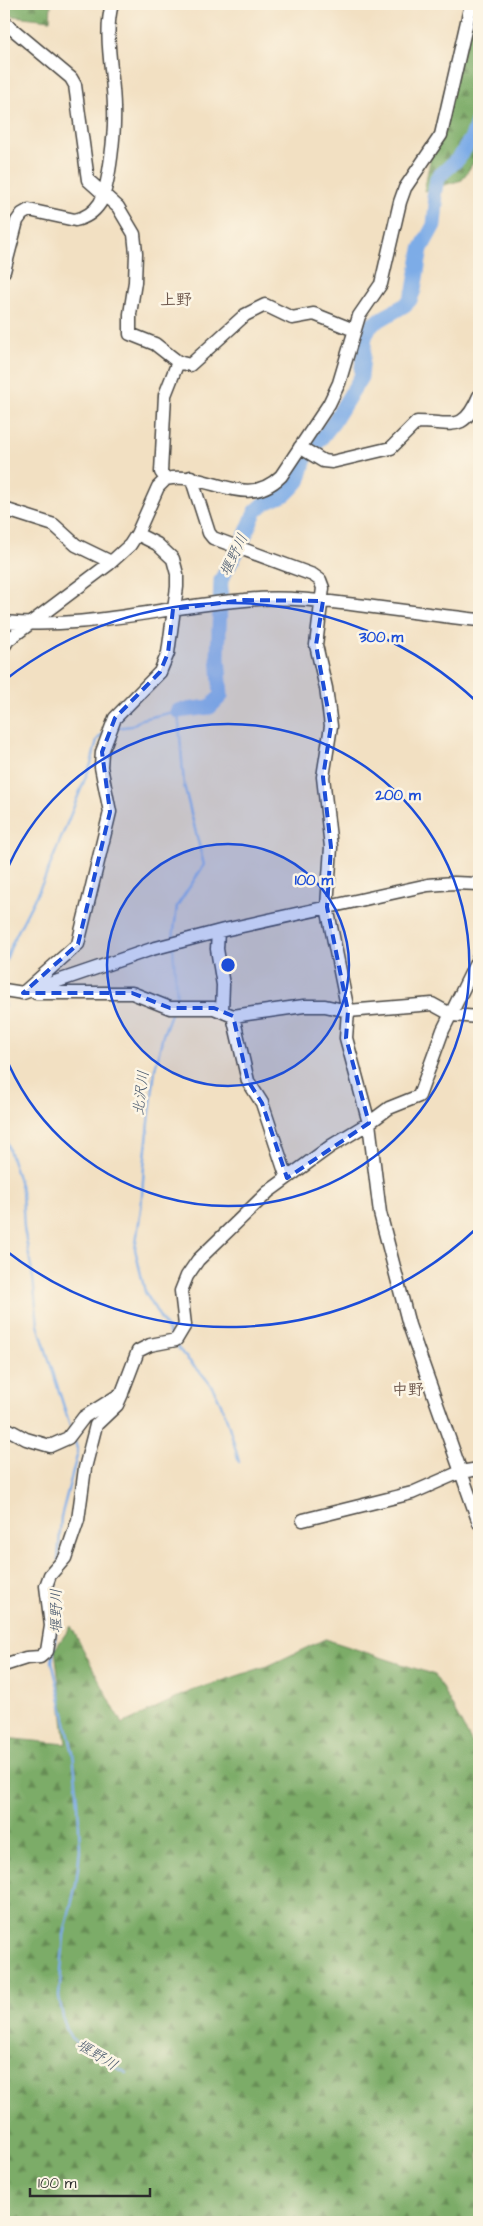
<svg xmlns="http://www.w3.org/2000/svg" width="483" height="2226" font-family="'Architects Daughter','Klee One',sans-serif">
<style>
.forest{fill:url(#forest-firs);stroke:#546c49}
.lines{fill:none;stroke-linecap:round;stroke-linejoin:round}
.stream{stroke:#7dace7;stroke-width:2.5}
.river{stroke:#7dace7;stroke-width:15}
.minor-casing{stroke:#494642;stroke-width:15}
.minor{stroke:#fff;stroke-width:12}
.marked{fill:#1d4ed8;fill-opacity:0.2;stroke:#1d4ed8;stroke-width:4;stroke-dasharray:10 6;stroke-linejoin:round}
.ring{fill:none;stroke:#1d4ed8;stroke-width:2.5}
.labels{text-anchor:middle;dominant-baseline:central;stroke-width:5;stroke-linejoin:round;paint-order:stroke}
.water-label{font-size:15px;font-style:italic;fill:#48586d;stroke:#fcf5e5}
.quarter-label{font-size:16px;font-weight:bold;fill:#705a4f;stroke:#fcf5e5}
.centre{fill:#1d4ed8;stroke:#fcf5e5;stroke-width:2.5}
.ring-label{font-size:15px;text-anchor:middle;font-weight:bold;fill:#1d4ed8;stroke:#fcf5e5;stroke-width:5;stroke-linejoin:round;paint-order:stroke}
</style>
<defs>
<pattern id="forest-firs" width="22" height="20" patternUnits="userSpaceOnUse" patternTransform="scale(1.25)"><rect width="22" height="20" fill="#7cac67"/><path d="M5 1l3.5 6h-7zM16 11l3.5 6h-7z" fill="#668c55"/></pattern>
</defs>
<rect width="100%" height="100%" fill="#fcf5e5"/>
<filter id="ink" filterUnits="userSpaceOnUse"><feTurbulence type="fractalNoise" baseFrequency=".02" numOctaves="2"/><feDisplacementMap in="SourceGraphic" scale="10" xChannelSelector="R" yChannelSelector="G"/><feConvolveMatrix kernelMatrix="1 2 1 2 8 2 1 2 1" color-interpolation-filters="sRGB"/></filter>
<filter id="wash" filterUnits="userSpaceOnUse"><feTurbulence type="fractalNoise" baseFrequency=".0096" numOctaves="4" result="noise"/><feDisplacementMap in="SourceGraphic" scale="20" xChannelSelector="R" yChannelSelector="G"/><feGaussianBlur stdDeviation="1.12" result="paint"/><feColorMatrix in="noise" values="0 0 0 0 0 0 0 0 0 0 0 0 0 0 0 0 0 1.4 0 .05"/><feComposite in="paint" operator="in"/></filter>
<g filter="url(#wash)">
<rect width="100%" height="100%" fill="#f2e0c2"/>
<path class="forest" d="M 4,4 L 51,4 L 50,20 L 4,15 Z
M 471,4 L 479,4 L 479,154 L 462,180 L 424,191 L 441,104 Z
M 71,1626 L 122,1724 L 191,1691 L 270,1665 L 325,1639 L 435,1675 L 472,1743 L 479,1746 L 479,2222 L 4,2222 L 4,1738 L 66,1744 L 55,1649 Z"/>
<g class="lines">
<path class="stream" d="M 116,728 L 131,726 L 142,719 L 178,711 L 184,785 L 204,865 L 177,906 L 173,939
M 173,947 L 177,1000 L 175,1004
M 4,965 L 13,941 L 45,878 L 91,764 L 97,740 L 104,732
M 4,971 L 5,985
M 4,1007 L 4,993
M 4,1124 L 6,1140 L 22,1191 L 24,1228 L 33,1278 L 38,1325 L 70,1426
M 171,1336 L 145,1292 L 135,1249 L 141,1209 L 144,1167 L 155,1069 L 163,1035 L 172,1011
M 176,1345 C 185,1359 197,1367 207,1380 C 224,1400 232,1437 239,1462
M 58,1560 L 61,1517 L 78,1452 L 74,1438
M 54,1605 L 57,1575
M 56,1630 L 52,1661 L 73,1753 L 78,1802 L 80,1850 L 76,1884 L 64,1935 L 59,1997 L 65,2027 L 71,2038 L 96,2056 L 127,2073"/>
<path class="river" d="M 178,711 L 210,707 L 221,696 L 218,656 L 221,580 L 243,541 L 255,512 L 265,503 L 286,494 L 294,486 L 299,480 L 305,459 L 333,423 L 361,377 L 365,337 L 371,325 L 405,305 L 410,300 L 414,290 L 421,249 L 434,225 L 436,204 L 434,196 L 437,178 L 459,158 L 472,137 L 479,116"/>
</g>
</g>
<g filter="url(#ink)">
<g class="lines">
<g class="minor-casing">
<path id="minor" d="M 4,22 L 71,78 L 75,85 L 88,180 L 118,207 L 134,234 L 136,253 L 135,282 L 130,314 L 130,334 L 155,344 L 178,362
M 4,271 L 17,221 L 22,214 L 29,210 L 75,220 C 85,218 94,212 100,203 C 110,184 115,130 114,108 C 114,75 103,36 112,4
M 300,447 L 323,461 L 332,462 L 391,448 L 417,422 C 452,422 463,434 479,396
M 191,477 L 209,533 L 213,538 L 313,575 L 320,580 L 323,588 L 316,645 L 326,688 L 331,726 L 323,777 L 331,847 L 327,907 L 348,1011 L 346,1038 L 369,1123 L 380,1213 L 409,1325 L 479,1523
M 166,479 L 161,472 L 165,395 L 178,362 L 190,365 L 245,315 L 265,305 L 292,318 L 314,314 L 354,330
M 4,509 L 54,525 L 76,545 L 111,562
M 4,622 C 86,630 164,606 245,600 C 285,596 326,601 366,606 C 404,611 442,616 479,620
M 4,646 L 8,640 L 109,564 L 130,545 L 137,534 L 158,487 L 166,479 C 209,470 244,512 281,476 L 329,404 L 339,383 L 359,316 L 381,284 L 400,202 L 405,188 L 441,135 L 471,4
M 218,932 L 217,949 L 223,985 L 222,1011
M 4,990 L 23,993 L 152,949 L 224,930 L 428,885 L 454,883 L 479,884
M 23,993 L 78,944 L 110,812 L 101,767 L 102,752 L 115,718 L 160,672 L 168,653 L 177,587 L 177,574 L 173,559 L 157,544 L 137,534
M 36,993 L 132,993 L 170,1008 L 214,1008 L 233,1016 L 304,1006 L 325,1006 L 348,1011 L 432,1004 L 452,1015 L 479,1017
M 233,1016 L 248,1081 L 262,1103 L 287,1178
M 4,1427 L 26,1439 L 50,1446 L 68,1438 L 84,1417 L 122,1393 L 138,1351 L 150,1345 L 176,1340 L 185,1325 L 181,1291 L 187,1276 L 198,1260 L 268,1192 L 331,1146 L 369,1123 L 389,1108 L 419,1096 L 443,1030 L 479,957
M 303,1520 L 412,1493 L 460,1472 L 479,1469
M 4,1665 L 26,1658 L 40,1657 L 47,1651 L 51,1626 L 46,1586 L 50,1575 L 65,1558 L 78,1520 L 85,1468 L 96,1425 L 117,1405 L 122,1394"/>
</g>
<use href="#minor" class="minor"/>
</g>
</g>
<path class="marked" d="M 244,600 L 323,601 L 316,645 L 331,726 L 323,777 L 331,847 L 327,907 L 348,1011 L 346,1038 L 369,1123 L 287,1178 L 262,1103 L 248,1081 L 233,1016 L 214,1008 L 170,1008 L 132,993 L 23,993 L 78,944 L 110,812 L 102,752 L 115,718 L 160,672 L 168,653 L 173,609 Z"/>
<circle cx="228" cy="965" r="121" fill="#1d4ed8" fill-opacity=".12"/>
<g class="ring">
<circle cx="228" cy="965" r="121"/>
<path d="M4 877A241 241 0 1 1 4 1053"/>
<path d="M477 1228A362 362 0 0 1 5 1250M5 680A362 362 0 0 1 477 702"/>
</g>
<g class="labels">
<g class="water-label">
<text transform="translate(234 555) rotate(-64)">堰野川</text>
<text transform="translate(141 1093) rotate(-83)">北沢川</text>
<text transform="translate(56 1611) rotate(-90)">堰野川</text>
<text transform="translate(97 2055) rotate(32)">堰野川</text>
</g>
<g class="quarter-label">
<text x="176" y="300">上野</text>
<text x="408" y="1390">中野</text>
</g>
</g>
<circle cx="228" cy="965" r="8" class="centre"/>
<g class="ring-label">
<text x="381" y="642">300 m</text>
<text x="398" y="800">200 m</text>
<text x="314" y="885">100 m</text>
</g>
<rect width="483" height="2226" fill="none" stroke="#fcf5e5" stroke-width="20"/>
<path d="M30 2188v8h120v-8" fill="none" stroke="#2b2b2b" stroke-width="2.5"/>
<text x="38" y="2188" font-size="15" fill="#2b2b2b" stroke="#fcf5e5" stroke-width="4" paint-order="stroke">100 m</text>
</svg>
